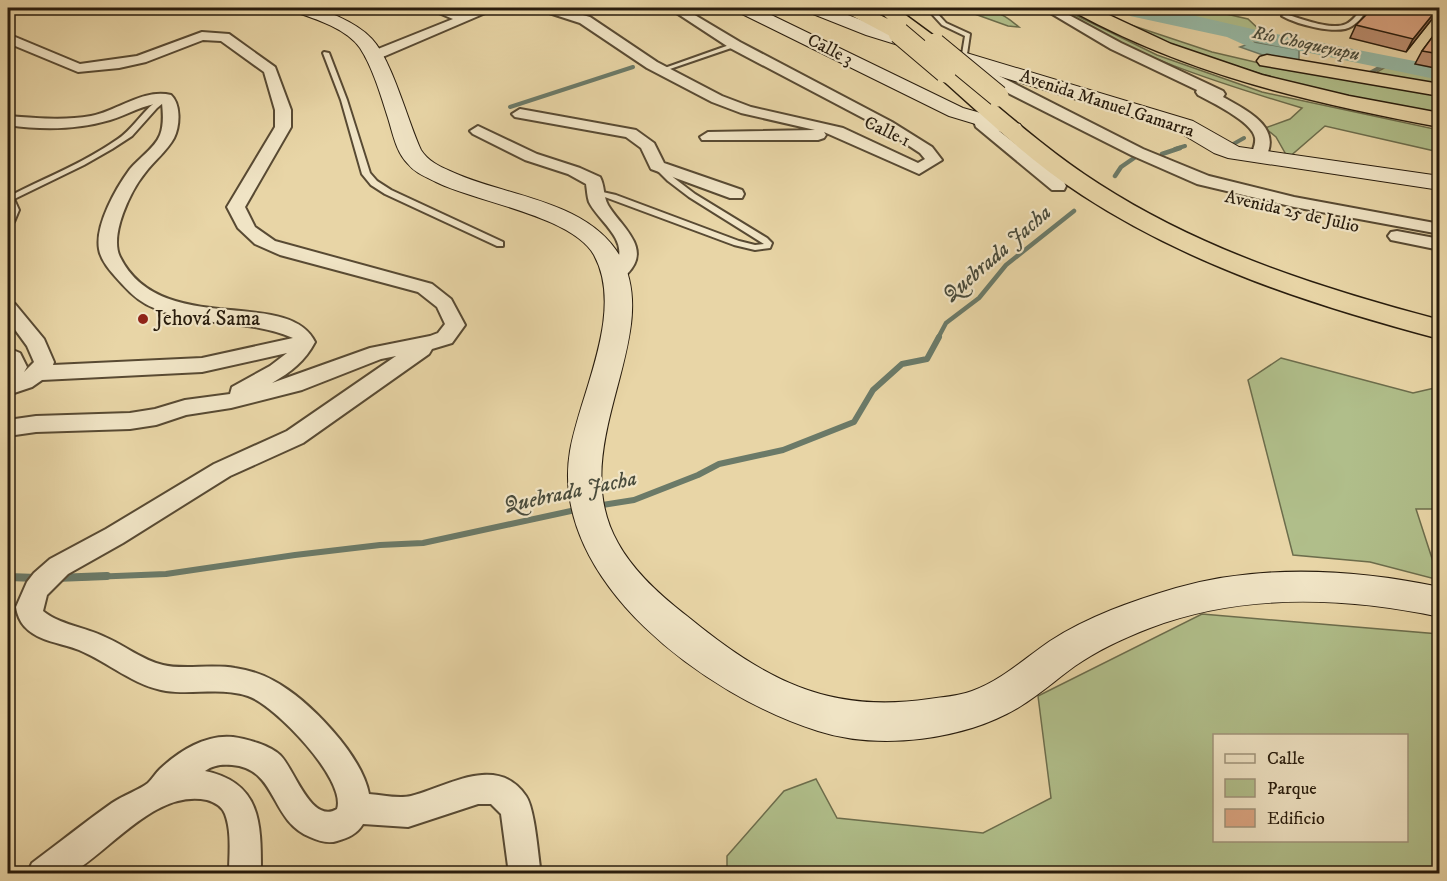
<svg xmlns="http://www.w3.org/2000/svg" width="1447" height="881" font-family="'IM FELL DW Pica',serif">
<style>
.green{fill:#b0be8a;stroke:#6c6d4c;stroke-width:1.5;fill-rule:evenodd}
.water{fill:#97b9a5;stroke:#6b7a68;stroke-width:1.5}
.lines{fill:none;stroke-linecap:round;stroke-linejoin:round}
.stream-far3{stroke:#6b7a68;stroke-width:4}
.stream-far2{stroke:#6b7a68;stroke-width:4.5}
.stream-far1{stroke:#6b7a68;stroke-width:6}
.stream{stroke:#6b7a68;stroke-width:8}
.canal{fill:#97b9a5;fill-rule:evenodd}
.river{fill:#97b9a5;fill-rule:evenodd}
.lane-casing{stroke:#584a33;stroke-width:4}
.street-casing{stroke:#584a33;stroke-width:4}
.secondary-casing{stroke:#281c0d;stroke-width:2}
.highway-casing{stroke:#281c0d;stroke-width:3}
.lane{fill:#f0e4c5;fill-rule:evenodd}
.street{fill:#f0e4c5;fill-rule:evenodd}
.secondary{fill:#f0e4c5;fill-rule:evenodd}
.highway{fill:#e8d5a6;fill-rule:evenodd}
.highway-bridge-casing{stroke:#281c0d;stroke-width:23;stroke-linecap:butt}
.highway-bridge{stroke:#e8d5a6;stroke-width:21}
.wall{fill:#bc8e70;stroke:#281c0d;stroke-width:1.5}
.shaded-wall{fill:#99745b;stroke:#281c0d;stroke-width:1.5}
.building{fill:#dba582;stroke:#281c0d;stroke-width:1.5}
.poi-dot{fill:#8f2418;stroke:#f0e4c5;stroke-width:2}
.labels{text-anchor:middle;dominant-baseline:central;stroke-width:4.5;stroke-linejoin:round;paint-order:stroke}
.far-water-label{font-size:18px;font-style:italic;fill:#494b3b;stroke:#f0e4c5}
.far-street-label{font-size:18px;fill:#281c0d;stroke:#f0e4c5}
.poi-label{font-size:21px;fill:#281c0d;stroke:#f0e4c5;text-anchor:start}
.water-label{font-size:22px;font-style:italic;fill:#494b3b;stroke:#f0e4c5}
</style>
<rect width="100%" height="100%" fill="#e8d5a6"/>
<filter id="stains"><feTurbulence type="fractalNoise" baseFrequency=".00333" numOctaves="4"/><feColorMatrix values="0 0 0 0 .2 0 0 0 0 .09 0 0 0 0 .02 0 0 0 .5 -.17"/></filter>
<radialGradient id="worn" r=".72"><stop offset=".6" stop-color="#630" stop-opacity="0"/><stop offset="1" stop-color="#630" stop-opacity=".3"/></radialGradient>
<path class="green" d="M 958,8 C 985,7 997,8 1019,27 L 1008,26 Z
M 1053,8 L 1061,8 L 1157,55 L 1262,92 L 1439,130 L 1439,152 L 1325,126 L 1288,158 L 1276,137 L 1265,128 L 1290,119 L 1302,108 C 1218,83 1128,54 1053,8 Z
M 1150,8 L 1200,8 L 1248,19 L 1265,35 Z
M 1131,25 L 1212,52 L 1281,68 L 1439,95 L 1439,116 C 1332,97 1228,68 1128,27 Z
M 1393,63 L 1439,72 L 1439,84 L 1375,73 Z
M 1281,358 L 1413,393 L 1439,387 L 1439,509 L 1416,509 L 1439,580 L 1370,562 L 1293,555 L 1248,380 Z
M 1202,614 L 1439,634 L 1439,873 L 727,873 L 727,856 L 784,791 L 816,779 L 837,818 L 983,833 L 1051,798 L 1038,696 ZM 1214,736 L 1406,736 L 1406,840 L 1214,840 Z"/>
<path class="water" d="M 1254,42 L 1299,50 L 1299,64 L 1277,60 L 1240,47 Z"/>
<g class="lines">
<path class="stream-far3" d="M 1366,75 L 1388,63
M 510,107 L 633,67
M 1228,147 L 1244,138
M 1175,149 L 1185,146"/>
<path class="stream-far2" d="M 1162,154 L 1180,148
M 1115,176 L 1121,167 L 1134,158
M 938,338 L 946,323 L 979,298 L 1006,265 L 1074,211"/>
<path class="stream-far1" d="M 596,506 L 634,500 L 698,475 L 719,464 L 783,450 L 854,422 L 873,390 L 902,364 L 927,359 L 939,337
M 8,577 L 26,578
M 66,578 L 166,574 L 295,555 L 380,545 L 423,543 L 580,509"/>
<path class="stream" d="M 8,577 L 37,578
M 56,578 L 107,576"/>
<path class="canal" d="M 1130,8 L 1142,8 L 1141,11 L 1235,31 L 1255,43 L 1249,47 L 1227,37 L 1130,16 L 1128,13 Z"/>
<path class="river" d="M 1127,8 L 1161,8 L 1261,31 L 1440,66 L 1440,80 L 1261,43 L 1130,12 Z"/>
<g class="lane-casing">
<path id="lane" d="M 1363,8 L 1369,8 C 1364,14 1359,22 1352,26 C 1338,36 1296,24 1282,16 L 1285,14 C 1300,18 1331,31 1346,24 C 1353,21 1358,13 1363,8 Z
M 931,11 L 935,11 L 946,23 L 970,34 L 966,61 L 961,60 L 965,36 L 942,25 L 931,13 Z
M 735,43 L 738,45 L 737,46 L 664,71 L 659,70 Z
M 324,52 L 329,53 L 347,100 L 370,173 L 377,181 L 391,190 L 503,242 L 503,246 L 497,246 L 385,194 L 371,185 L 362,174 L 341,100 L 323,53 Z
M 166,96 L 168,97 L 168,99 L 157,108 L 132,136 L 112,149 L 84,165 L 8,202 L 8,197 C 44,178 84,163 118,139 C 136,127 146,104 166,96 Z
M 654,164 L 660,164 L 674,178 L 695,194 L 767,238 L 772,243 L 770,248 L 755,250 L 734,245 L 594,193 L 598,191 L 616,195 L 739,241 L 755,245 L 764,244 L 689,197 L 668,181 L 653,166 Z"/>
</g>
<g class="street-casing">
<path id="street" d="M 427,8 L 444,8 L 464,14 L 481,8 L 497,8 L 378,59 L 368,59 L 366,56 L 368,53 L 453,19 Z
M 541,8 L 558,8 L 590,17 L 657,62 L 722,96 L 751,107 L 843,128 L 918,163 L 925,159 L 920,153 L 882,128 L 730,48 L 669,8 L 683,8 L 740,42 L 892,122 L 932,147 L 942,160 L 919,174 L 824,132 L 826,135 L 824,138 L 818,140 L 702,140 L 700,137 L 708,132 L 815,130 L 741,113 L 712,102 L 647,68 L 580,23 L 543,11 Z
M 1042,8 L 1056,8 L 1121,43 L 1223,91 L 1225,94 L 1223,97 C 1248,111 1284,128 1264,160 L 1252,160 L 1250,157 C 1252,151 1256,145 1255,138 C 1253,122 1211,102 1198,95 L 1196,92 L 1197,90 L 1111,49 Z
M 202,32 L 229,34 L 275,67 L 291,110 L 291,127 L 245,207 L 255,227 L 275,241 L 432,284 L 451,299 L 465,325 L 452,343 L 432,349 L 429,354 L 303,443 L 230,476 L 123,543 L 68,574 L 47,595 L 43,611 C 60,625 85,627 105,637 C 124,645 142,660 163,665 C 181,670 213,664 235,668 C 248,670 262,674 274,681 C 308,699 362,755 369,794 C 382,795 398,799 411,796 C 447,787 497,753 526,796 C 535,809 538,856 541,874 L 509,874 L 501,814 L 491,804 L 478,804 L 408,827 L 363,824 C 357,834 348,838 337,841 C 328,844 319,841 310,837 C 269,820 278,769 232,765 C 222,764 213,765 205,771 C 262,783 261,824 261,874 L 229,874 C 229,855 232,832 225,814 C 222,806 214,802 207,800 C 156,789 112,849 73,872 C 65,876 37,874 27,874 L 32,863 C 59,843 85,822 112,803 C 122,796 141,789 148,783 C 152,779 156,773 160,769 C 179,751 206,734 233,737 C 247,739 269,745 280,755 C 294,768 311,825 337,809 C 347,780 275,705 248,696 C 221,687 193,695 166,691 C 134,686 108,662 79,650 C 62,643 39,642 25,627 C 20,622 17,614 16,607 L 27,582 L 34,573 L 50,559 L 106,529 L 214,464 L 287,431 L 396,356 L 381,359 L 302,390 L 231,408 L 186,415 L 156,425 L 130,429 L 36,432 L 8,436 L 8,420 L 36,416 L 130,413 L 155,409 L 185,400 L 230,394 L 232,387 L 270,366 L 287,353 L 202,372 L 42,380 L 32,387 L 8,395 L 8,348 L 20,353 L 27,367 L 24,372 L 34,362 L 27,346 L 8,320 L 8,302 L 15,304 L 44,339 L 54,362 L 53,365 L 202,358 L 293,338 C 248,318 198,328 154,308 C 141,303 131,294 122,284 C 113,274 101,262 99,249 C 95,225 116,188 130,169 C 139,158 155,148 160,135 C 164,125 163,113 162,103 C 144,104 127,115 110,120 C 76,130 42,130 8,125 L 8,116 C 36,118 63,121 91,116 C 117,111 144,88 171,95 C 181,104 180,126 174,138 C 167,151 154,161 145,173 C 131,190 109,235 120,257 C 161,339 287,286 315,342 C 305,361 291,372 272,383 L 370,348 L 430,336 L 438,333 L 445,324 L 437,307 L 418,292 L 280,255 L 255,244 L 238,228 L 227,207 L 275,127 L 275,110 L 264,72 L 221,41 L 203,40 L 146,62 L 119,68 L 78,72 L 8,43 L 8,34 L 80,64 L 137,56 Z
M 970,61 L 1143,149 L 1209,176 L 1294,197 L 1440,224 L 1440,234 L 1294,207 L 1197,184 L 1131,155 L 1010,94 L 965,68 L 963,65 L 965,62 Z
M 520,109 L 636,130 L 654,143 L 664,163 L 742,190 L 744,194 L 742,198 L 730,198 L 651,169 L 641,148 L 626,137 L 515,117 L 512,114 Z
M 981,114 L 986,116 L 989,123 L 1064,182 L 1066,186 L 1064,190 L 1052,190 L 976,127 L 973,119 Z
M 478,126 L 537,154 L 580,168 L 600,177 C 605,186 603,196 608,205 C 621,227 653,248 627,274 C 620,281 616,283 606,281 L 604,277 C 608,271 616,266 618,259 C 626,238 597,219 589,202 C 587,196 587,190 586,184 L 568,174 L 525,160 L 473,134 L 470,131 Z
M 8,198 L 14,199 L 19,210 L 14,222 L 8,223 Z
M 1397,231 L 1440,239 L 1440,250 L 1391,240 L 1388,236 L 1391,232 Z"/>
</g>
<g class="secondary-casing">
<path id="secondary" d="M 8,8 L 34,8 L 31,12 L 8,14 Z
M 292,8 C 309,6 322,9 337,16 C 350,22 363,29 372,39 C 392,60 408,122 421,150 C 428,161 439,166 450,171 C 505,197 586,199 620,256 C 666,336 563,447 618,543 C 634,572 661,596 687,616 C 764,679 827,714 929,699 C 943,697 958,696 972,691 C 1001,681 1025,658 1050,641 C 1089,616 1132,601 1176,588 C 1260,564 1354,569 1440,587 L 1440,617 C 1345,597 1241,593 1150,628 C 1124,638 1098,650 1075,666 C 1057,679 1040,694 1021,706 C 966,740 880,751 818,731 C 709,697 548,582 570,451 C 580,393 625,312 594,255 C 572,216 476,202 436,182 C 426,177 415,173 408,164 C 396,152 393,134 388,118 C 381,96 373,68 360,48 C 347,29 316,19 295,12 Z
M 735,8 L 757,8 L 963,108 L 1020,124 L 1023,129 L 1020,134 L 1012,135 L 949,116 L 738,12 Z
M 805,8 L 829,8 L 880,27 L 1193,121 L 1239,147 L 1440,176 L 1440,190 L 1228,158 L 1214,153 L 1177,131 L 866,35 L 808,12 Z"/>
</g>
<g class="highway-casing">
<path id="highway" d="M 843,8 L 865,8 L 888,19 L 875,8 L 896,8 L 945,44 L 942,48 C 928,52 919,42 908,34 L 899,39 L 892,37 L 845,12 Z
M 1072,8 L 1094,8 L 1171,44 L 1262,75 L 1349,96 L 1440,113 L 1440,127 C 1311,103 1190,75 1074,12 Z
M 1267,55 L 1440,84 L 1440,96 L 1260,65 L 1257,61 L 1260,57 Z
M 945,66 L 952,68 C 1000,108 1046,150 1099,184 C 1203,251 1320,288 1440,320 L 1440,339 C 1315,306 1191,266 1082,195 C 1030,161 984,117 938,76 L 935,72 L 938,68 Z"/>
</g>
<use href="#lane" class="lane"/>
<use href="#street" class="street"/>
<use href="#secondary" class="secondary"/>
<use href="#highway" class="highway"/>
<g class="highway-bridge-casing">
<path id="highway-bridge" d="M 899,33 L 945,72
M 935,44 L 998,96"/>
</g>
<use href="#highway-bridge" class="highway-bridge"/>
</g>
<path class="wall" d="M 1275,8 L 1297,8 L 1292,12 Z
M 1440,8 L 1440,9 L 1406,52 L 1350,38 L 1356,25 Z
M 1440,27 L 1440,69 L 1415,64 L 1422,51 Z"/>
<path class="shaded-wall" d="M 1438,8 L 1440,8 L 1440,9 L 1406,52 L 1413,39 Z"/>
<path class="building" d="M 1373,8 L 1438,8 L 1413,39 L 1356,25 Z
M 1436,32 L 1440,33 L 1440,54 L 1422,51 Z"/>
<circle class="poi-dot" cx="143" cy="319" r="6"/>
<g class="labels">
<g class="far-water-label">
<text transform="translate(1306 44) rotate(12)">Río Choqueyapu</text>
</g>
<g class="far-street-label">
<text transform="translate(830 50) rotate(27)">Calle 3</text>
<text transform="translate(1107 104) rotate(18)">Avenida Manuel Gamarra</text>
<text transform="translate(887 132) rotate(25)">Calle 1</text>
<text transform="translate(1292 212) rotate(13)">Avenida 25 de Julio</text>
</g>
<g class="poi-label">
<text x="155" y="319">Jehová Sama</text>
</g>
<g class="water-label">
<text transform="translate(997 254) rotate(-41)">Quebrada Jacha</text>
<text transform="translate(570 492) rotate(-12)">Quebrada Jacha</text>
</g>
</g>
<rect width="1447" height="881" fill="none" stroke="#e8d5a6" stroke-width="30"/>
<rect x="9" y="9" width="1429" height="863" fill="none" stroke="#281c0d" stroke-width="3"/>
<rect x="15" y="15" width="1417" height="851" fill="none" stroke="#281c0d" stroke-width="1.5"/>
<rect x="1213" y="734" width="195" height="108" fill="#f0e4c5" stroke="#a0947b" stroke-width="1.5"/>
<rect x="1225" y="754" width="30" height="9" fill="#f0e4c5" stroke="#a0947b" stroke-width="1.5"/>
<text x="1267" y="764" font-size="18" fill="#281c0d">Calle</text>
<rect x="1225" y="779" width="30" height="18" fill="#b0be8a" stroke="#a0947b" stroke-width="1.5"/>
<text x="1267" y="794" font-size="18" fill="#281c0d">Parque</text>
<rect x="1225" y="809" width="30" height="18" fill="#dba582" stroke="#a0947b" stroke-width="1.5"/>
<text x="1267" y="824" font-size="18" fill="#281c0d">Edificio</text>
<rect width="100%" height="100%" filter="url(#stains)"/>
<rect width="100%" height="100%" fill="url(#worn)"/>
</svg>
